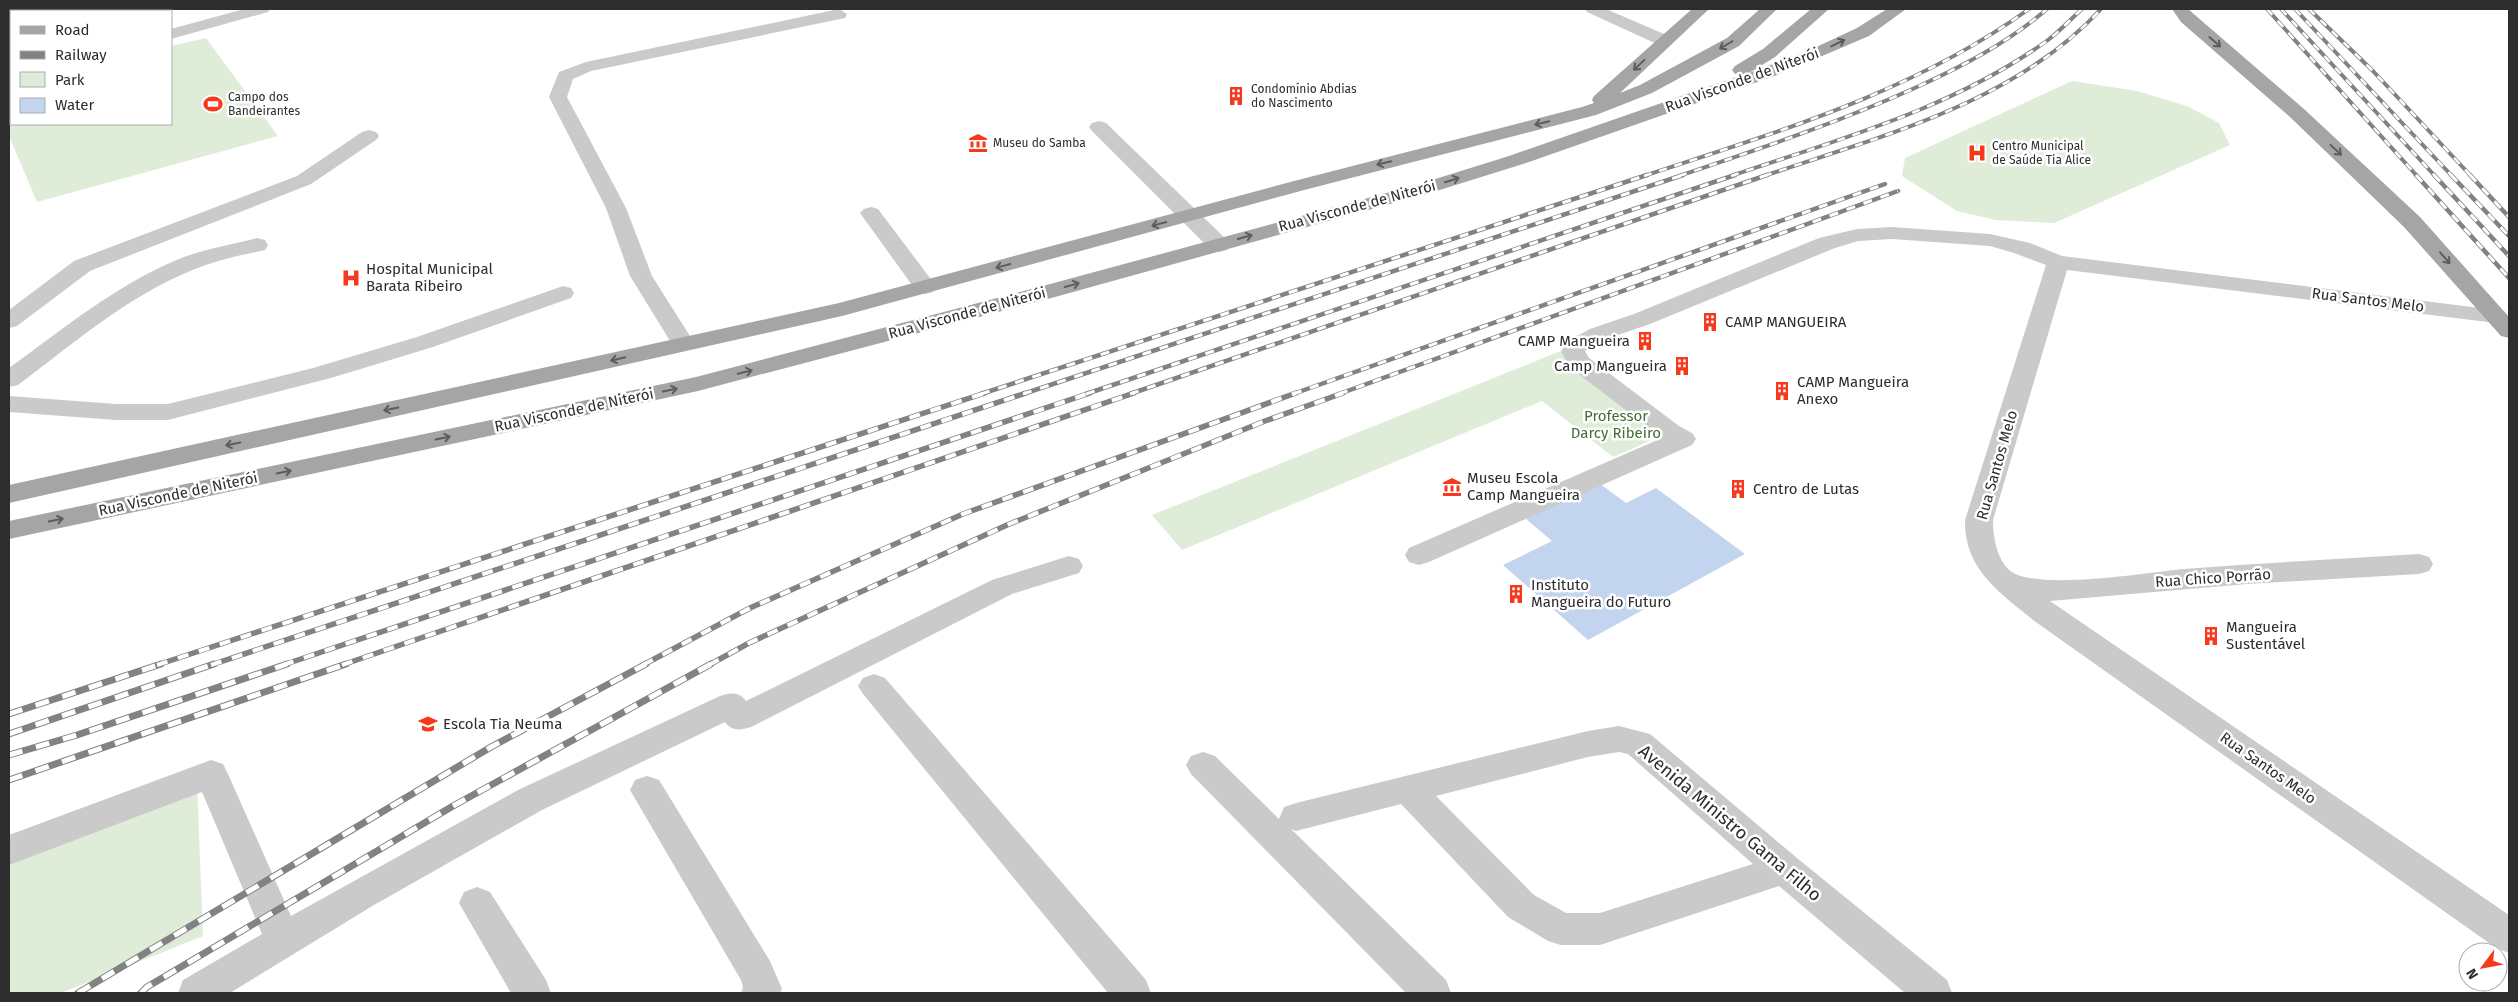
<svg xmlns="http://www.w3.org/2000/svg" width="2518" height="1002" font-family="'Fira Sans',sans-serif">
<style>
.green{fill:#dfecd8}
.water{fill:#c2d4ee}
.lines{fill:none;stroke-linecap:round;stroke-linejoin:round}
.minor{fill:#cacaca;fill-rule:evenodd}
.major{fill:#a5a5a5;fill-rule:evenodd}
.rail-far3-casing{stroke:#828282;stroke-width:4}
.rail-far2-casing{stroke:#828282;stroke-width:4.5}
.rail-far1-casing{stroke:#828282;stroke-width:5.5}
.rail-casing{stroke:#828282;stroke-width:7}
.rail-far3{stroke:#fff;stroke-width:2.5;stroke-dasharray:8;stroke-linecap:butt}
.rail-far2{stroke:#fff;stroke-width:3;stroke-dasharray:9;stroke-linecap:butt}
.rail-far1{stroke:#fff;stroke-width:4;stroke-dasharray:11;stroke-linecap:butt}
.rail{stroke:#fff;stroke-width:5;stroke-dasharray:14;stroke-linecap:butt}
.oneway{stroke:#5d5d5d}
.labels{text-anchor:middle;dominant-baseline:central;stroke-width:5;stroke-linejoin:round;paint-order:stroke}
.far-poi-label{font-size:12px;fill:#2d2d2d;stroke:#fff;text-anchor:start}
.street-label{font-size:15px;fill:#2d2d2d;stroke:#fff}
.poi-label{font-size:15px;fill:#2d2d2d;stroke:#fff;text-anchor:start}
.park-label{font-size:15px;fill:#456c36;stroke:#fff}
.near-street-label{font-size:18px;fill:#2d2d2d;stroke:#fff}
</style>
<rect width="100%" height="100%" fill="#fff"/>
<path class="green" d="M 206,38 L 278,136 L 37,202 L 9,136 L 9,85 L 11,84 L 11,124 L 171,124 L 171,46 Z
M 2072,81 L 2137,91 L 2187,106 L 2219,123 L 2230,145 L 2054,223 L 1996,220 L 1957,211 L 1902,176 L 1905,158 Z
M 1561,351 L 1670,432 L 1613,457 L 1542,401 L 1182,550 L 1152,515 Z
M 197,782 L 203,936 L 61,993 L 9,993 L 9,850 Z"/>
<path class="water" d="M 1599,483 L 1626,503 L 1656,488 L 1745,554 L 1588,640 L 1503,565 L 1552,541 L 1526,519 Z"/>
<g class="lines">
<path class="minor" d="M 244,9 L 270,9 L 268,12 L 171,39 L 171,29 Z
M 839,9 L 847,14 L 845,18 L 591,71 L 573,79 L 567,97 L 626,208 L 652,276 L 695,344 L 691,349 L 683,351 L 675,349 L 630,276 L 606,208 L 549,97 L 559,72 L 586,62 Z
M 1585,9 L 1606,9 L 1671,37 L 1674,41 L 1671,45 L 1659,45 L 1587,12 Z
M 9,64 L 11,64 L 11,74 L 9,74 Z
M 1099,121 L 1106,123 L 1227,240 L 1230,245 L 1227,250 L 1219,252 L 1211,250 L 1092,131 L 1089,127 L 1092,123 Z
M 369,130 L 376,132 L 379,136 L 376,140 L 311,184 L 90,271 L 17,326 L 9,328 L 9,310 L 74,261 L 297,176 L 362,132 Z
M 871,207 L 878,209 L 933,282 L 936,287 L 933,292 L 925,294 L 917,292 L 860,213 L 864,209 Z
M 1892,227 L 1990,234 L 2030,243 L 2062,256 L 2504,311 L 2508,316 L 2504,321 L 2496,323 L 2067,270 L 1993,520 C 1993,539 1998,568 2018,575 C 2054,588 2144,573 2184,569 C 2263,563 2341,559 2419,554 L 2429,557 L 2433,564 L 2429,571 L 2419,574 L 2247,584 L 2050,601 L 2509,915 L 2509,953 L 2496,948 L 2033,620 C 1999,592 1964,569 1965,520 L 2046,265 L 2014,253 L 1990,246 L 1892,239 L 1858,241 L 1835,248 L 1650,324 L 1606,339 L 1585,351 L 1589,358 L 1679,426 L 1692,433 L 1696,439 L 1692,445 L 1429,562 L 1419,565 L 1409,562 L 1405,555 L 1409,548 L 1662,438 L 1571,368 L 1561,352 L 1566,342 L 1590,329 L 1634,314 L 1819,238 L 1857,229 Z
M 257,238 L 265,240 L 268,245 L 265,250 C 241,255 217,260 195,269 C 129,295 74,343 18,385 L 9,387 L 9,368 C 63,329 116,285 179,259 C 204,249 231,245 257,238 Z
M 563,286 L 571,288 L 574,293 L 571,298 L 433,347 L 331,378 L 168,420 L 116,420 L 9,412 L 9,396 L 116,404 L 168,404 L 313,368 L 417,337 Z
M 1069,556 L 1079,559 L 1083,566 L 1079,573 L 1012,594 L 751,727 C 741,730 732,732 725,722 L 542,810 L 374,905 L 230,993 L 178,993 L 183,980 L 262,934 L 202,792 L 9,865 L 9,835 L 211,760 L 223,764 L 228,774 L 291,916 L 518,790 L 720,696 C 729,693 739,691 746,701 L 992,580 Z
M 874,674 L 885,678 L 1146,980 L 1151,993 L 1108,993 L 863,694 L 858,686 L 863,678 Z
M 1619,726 L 1650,734 L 1797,858 L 1947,980 L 1952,993 L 1905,993 L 1779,886 L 1600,945 L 1561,945 L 1548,941 L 1508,917 L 1401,804 L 1296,831 L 1291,829 L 1446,980 L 1451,993 L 1406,993 L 1191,774 L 1186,765 L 1191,756 L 1203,752 L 1215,756 L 1279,819 L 1284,807 L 1296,803 L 1588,731 ZM 1619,752 L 1628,754 L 1753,864 L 1600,913 L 1566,913 L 1534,895 L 1436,796 L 1588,757 Z
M 647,776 L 659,780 L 770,961 L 782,989 L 780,993 L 741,993 L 743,987 L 741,980 L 630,790 L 635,780 Z
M 477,887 L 490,892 L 546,980 L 551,993 L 511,993 L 459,903 L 464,892 Z"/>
<path class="major" d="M 1692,9 L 1709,9 L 1620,93 L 1640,85 L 1727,38 L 1760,9 L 1777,9 L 1739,46 L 1652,93 L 1596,115 L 1308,189 L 842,316 L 9,503 L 9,485 L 839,303 L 1294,181 L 1582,107 L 1594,103 L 1592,100 L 1594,96 Z
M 1811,9 L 1829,9 L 1775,57 L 1749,73 L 1812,49 L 1857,28 L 1887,9 L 1906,9 L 1869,36 L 1780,74 L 1523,164 L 1430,193 L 1055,297 L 698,391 L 9,539 L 9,521 L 696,377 L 1039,287 L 1416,185 L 1509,156 L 1742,75 L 1735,74 L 1732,70 L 1735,66 L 1763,49 Z
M 2172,9 L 2188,9 L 2304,109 L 2420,217 L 2509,317 L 2509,338 L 2501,336 L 2404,227 L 2290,117 L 2181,22 Z"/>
<g class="rail-far3-casing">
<path id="rail-far3" d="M 2267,9 L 2417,176
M 2281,9 L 2435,176
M 2295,9 L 2452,176
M 2309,9 L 2373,71 L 2471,176
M 1644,176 C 1777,132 1914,92 2029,9
M 1679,176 C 1759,149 1840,122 1917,87 C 1963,66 2009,42 2047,9
M 1731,176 C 1840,139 1954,108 2048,40 C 2060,31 2071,19 2082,9
M 1764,176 C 1881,136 2015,103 2101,9"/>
</g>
<g class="rail-far2-casing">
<path id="rail-far2" d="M 2416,175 L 2509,278
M 2434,175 L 2509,256
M 2451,175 L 2509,236
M 2470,175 L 2509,217
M 981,394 L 1647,175
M 1023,394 L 1683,175
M 1086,394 L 1735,175
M 1130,394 L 1767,175
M 1293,394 L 1885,184
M 1339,394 L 1898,191"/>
</g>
<g class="rail-far1-casing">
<path id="rail-far1" d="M 157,665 L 985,393
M 211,665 L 1026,393
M 283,665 L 1090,393
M 342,665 L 1134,393
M 643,665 L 750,608 L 963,514 L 1296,393
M 709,665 L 749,643 L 1007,525 L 1265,421 L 1343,393"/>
</g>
<g class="rail-casing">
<path id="rail" d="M 9,714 L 161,664
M 9,734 L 214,664
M 9,755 L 77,735 L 287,664
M 9,780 L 346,664
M 78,993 L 491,747 L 646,664
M 141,993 L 147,987 L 453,806 L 711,664"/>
</g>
<use href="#rail-far3" class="rail-far3"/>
<use href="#rail-far2" class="rail-far2"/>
<use href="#rail-far1" class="rail-far1"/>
<use href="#rail" class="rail"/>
</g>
<defs><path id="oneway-shaft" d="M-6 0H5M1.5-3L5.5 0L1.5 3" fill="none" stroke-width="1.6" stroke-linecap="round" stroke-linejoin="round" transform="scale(1.25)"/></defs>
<g class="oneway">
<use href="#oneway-shaft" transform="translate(2215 42) rotate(41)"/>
<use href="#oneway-shaft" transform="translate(1838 43) rotate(-26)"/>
<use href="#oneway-shaft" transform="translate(1726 45) rotate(150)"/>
<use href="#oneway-shaft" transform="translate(1639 65) rotate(137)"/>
<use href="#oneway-shaft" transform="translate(1542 123) rotate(166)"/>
<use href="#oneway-shaft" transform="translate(2336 150) rotate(43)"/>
<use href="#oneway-shaft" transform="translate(1384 163) rotate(166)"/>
<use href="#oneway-shaft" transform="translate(1452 180) rotate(-17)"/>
<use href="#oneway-shaft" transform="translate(1159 224) rotate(165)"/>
<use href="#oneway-shaft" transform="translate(1245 237) rotate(-16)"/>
<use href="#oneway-shaft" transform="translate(2445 258) rotate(49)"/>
<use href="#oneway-shaft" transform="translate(1003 266) rotate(165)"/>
<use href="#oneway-shaft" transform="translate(1072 285) rotate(-15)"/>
<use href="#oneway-shaft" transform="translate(618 359) rotate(167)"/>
<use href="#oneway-shaft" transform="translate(745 372) rotate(-14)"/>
<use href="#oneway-shaft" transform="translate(670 390) rotate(-12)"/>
<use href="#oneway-shaft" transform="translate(391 409) rotate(168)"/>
<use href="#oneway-shaft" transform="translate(443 438) rotate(-12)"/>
<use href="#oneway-shaft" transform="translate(233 444) rotate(168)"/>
<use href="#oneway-shaft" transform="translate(284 472) rotate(-12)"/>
<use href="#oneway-shaft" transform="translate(56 520) rotate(-12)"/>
</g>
<defs>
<g id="building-bare" transform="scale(1.5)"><path d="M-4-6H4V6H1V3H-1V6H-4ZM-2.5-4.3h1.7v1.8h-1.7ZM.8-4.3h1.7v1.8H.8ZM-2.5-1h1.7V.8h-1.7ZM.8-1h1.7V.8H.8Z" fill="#f6381d" stroke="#fff" stroke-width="2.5" paint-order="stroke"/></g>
<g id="stadium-bare" transform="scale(1.5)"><path d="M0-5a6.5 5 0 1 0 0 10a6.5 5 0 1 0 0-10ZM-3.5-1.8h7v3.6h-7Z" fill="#f6381d" stroke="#fff" stroke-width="2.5" paint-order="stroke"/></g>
<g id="museum-bare" transform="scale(1.5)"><path d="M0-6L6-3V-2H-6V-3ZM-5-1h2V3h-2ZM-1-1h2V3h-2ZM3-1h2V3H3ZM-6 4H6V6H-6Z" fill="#f6381d" stroke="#fff" stroke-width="2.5" paint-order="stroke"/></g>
<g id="hospital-bare" transform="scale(1.5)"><path d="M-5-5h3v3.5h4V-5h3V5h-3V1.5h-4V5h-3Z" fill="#f6381d" stroke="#fff" stroke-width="2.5" paint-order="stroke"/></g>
<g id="school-bare" transform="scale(1.5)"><path d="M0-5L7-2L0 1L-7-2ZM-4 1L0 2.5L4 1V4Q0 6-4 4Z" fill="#f6381d" stroke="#fff" stroke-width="2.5" paint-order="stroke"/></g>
</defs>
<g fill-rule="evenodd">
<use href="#building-bare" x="1236" y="96"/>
<use href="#stadium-bare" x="213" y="104"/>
<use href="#museum-bare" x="978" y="143"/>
<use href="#hospital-bare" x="1977" y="153"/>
<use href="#hospital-bare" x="351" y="278"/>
<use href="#building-bare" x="1710" y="322"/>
<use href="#building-bare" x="1645" y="341"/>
<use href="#building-bare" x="1682" y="366"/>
<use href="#building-bare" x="1782" y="391"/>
<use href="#museum-bare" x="1452" y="487"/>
<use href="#building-bare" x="1738" y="489"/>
<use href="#building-bare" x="1516" y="594"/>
<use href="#building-bare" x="2211" y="636"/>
<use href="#school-bare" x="428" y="724"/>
</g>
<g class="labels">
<g class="far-poi-label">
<text x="1251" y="89">Condomínio Abdias<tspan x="1251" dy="14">do Nascimento</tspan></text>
<text x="228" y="97">Campo dos<tspan x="228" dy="14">Bandeirantes</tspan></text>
<text x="993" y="143">Museu do Samba</text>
<text x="1992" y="146">Centro Municipal<tspan x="1992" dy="14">de Saúde Tia Alice</tspan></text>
</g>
<g class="street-label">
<text transform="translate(1742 80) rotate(-20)">Rua Visconde de Niterói</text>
<text transform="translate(1357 206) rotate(-15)">Rua Visconde de Niterói</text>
<text transform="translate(2368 300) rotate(7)">Rua Santos Melo</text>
<text transform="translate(967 313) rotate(-15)">Rua Visconde de Niterói</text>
<text transform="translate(574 410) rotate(-12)">Rua Visconde de Niterói</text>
<text transform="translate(1997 465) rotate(-74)">Rua Santos Melo</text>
<text transform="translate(178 494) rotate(-12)">Rua Visconde de Niterói</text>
<text transform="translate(2213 578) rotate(-4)">Rua Chico Porrão</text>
<text transform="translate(2268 768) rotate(35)">Rua Santos Melo</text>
</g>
<g class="poi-label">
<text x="366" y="269">Hospital Municipal<tspan x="366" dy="17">Barata Ribeiro</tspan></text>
<text x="1725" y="322">CAMP MANGUEIRA</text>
<text x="1630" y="341" text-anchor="end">CAMP Mangueira</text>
<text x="1667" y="366" text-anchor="end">Camp Mangueira</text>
<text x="1797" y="382">CAMP Mangueira<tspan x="1797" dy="17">Anexo</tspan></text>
<text x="1467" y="478">Museu Escola<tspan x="1467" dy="17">Camp Mangueira</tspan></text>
<text x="1753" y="489">Centro de Lutas</text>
<text x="1531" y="585">Instituto<tspan x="1531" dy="17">Mangueira do Futuro</tspan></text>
<text x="2226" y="627">Mangueira<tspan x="2226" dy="17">Sustentável</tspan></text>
<text x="443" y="724">Escola Tia Neuma</text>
</g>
<g class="park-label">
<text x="1616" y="416">Professor<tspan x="1616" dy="17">Darcy Ribeiro</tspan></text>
</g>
<g class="near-street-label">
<text transform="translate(1730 823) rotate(40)">Avenida Ministro Gama Filho</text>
</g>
</g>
<rect width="2518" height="1002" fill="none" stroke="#2d2d2d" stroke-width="20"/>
<rect x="10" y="10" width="162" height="115" fill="#ffffff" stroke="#ababab"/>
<rect x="20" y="26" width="25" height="8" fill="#a5a5a5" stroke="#ababab"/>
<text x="55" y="35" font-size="15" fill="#2d2d2d">Road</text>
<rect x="20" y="51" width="25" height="8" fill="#828282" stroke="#ababab"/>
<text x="55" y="60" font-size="15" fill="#2d2d2d">Railway</text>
<rect x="20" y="72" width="25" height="15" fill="#dfecd8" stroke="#ababab"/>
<text x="55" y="85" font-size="15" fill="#2d2d2d">Park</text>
<rect x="20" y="98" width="25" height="15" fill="#c2d4ee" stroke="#ababab"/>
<text x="55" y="110" font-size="15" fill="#2d2d2d">Water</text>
<g transform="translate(2483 967) rotate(238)"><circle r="24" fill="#ffffff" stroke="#ababab"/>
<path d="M0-4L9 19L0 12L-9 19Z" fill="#f6381d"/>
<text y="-8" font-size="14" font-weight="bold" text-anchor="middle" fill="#2d2d2d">N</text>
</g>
</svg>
